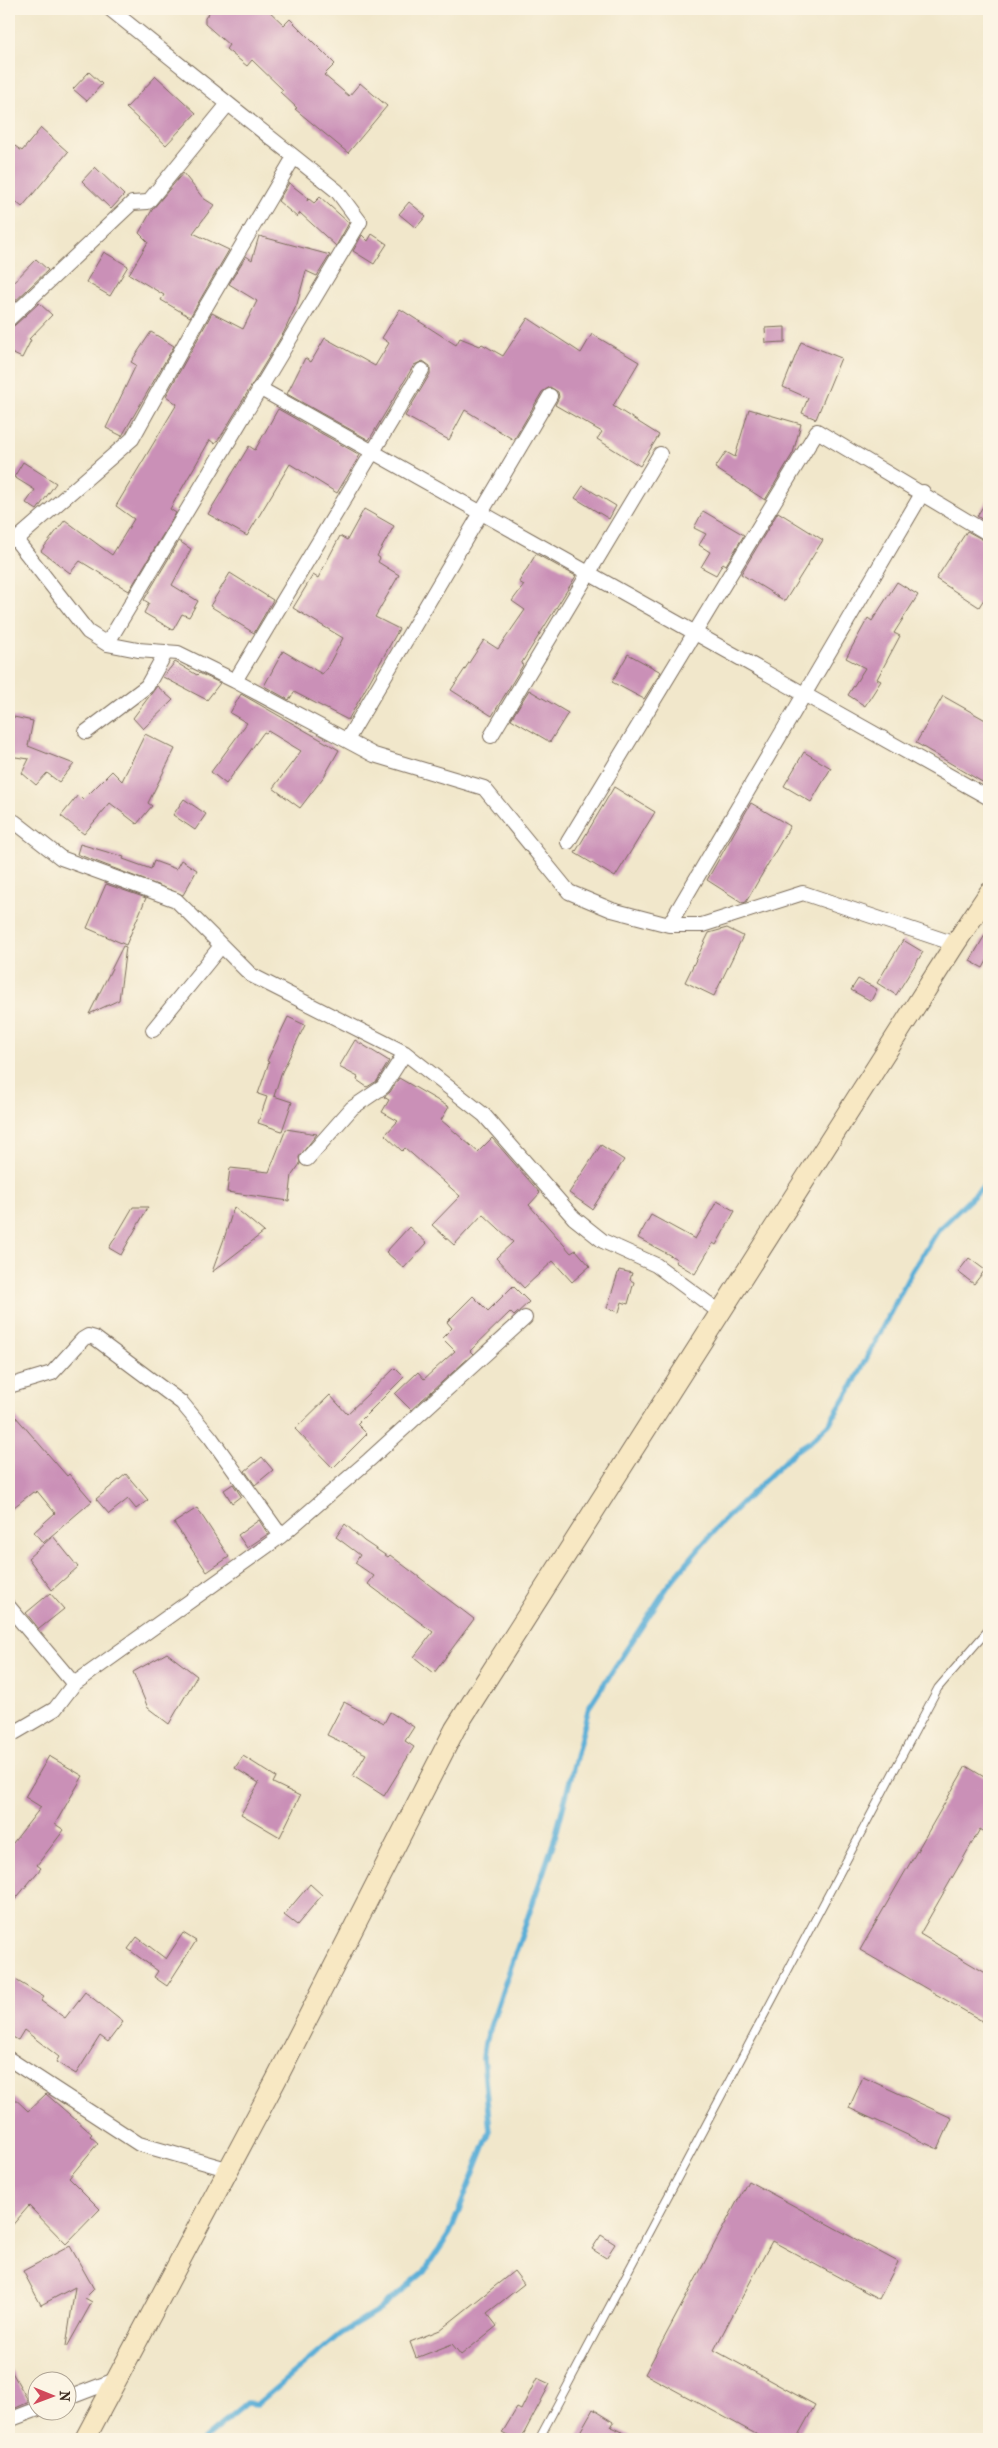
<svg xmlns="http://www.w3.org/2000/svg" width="998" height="2448" font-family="'IM FELL French Canon',serif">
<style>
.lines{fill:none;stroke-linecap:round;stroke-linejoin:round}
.stream{stroke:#5bafd7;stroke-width:5.5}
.building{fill:#ca90b7}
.service-casing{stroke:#7b6c5b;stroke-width:9}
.minor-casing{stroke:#7b6c5b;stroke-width:16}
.secondary-casing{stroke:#7b6c5b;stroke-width:22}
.service{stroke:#fff;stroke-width:7}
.minor{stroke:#fff;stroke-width:14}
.secondary{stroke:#f8e8c3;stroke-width:20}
</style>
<rect width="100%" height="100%" fill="#fcf5e5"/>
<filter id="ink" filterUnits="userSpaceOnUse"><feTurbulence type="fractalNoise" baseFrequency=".02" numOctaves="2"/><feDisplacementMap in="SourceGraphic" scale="10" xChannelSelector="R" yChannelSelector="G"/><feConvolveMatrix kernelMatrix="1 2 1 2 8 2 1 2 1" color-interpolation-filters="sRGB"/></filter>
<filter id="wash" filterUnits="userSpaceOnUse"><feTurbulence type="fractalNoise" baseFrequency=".0096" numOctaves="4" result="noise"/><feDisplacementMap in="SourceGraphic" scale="20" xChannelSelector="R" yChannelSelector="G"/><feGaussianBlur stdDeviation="1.12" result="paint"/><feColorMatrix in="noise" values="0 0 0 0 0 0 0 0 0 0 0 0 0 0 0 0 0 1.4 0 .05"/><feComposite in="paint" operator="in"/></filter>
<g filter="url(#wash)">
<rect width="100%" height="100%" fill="#f1e7cb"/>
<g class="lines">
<path class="stream" d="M 204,2439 L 247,2403 L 257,2404 L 340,2334 L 378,2311 L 424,2272 L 450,2233 L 490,2131 L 483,2058 L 485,2042 L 555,1838 L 589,1707 L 670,1583 L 718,1526 L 795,1451 L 811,1441 L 829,1424 L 850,1390 L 912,1271 L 939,1229 L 989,1181"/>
</g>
<g id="blocks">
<path class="building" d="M 212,9 L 267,9 L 284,25 L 290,19 L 335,64 L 324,75 L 349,96 L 360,83 L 387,106 L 348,153 L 295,109 L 297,108 L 280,92 L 283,90 L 252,60 L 247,66 L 226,49 L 229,45 L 205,24 L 205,18 Z
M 89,72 L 102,84 L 87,101 L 73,89 Z
M 156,76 L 196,113 L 166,145 L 126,108 Z
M 41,128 L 68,152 L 22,207 L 9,196 L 9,154 L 15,146 L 22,151 Z
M 95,167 L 124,195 L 111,209 L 82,181 Z
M 183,173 L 203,198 L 214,205 L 193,233 L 229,250 L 190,317 L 161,300 L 164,295 L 129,274 L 148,242 L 139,233 L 152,210 Z
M 289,183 L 308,198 L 307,201 L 309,199 L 314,203 L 320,197 L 349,223 L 336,246 L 300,213 L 297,217 L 278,201 Z
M 409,202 L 426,216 L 416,228 L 399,214 Z
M 372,234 L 387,244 L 374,264 L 353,251 L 362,235 L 368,241 Z
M 259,236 L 330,255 L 317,276 L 306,271 L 297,304 L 284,332 L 223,433 L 215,444 L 210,440 L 170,509 L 176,513 L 129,591 L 80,561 L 70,573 L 41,551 L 65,520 L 112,555 L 134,519 L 116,506 L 177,404 L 166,396 L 206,324 L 212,313 L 243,329 L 257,301 L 229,284 L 246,256 L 252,260 Z
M 104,252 L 128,266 L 110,296 L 86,282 Z
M 36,259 L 48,270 L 9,307 L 9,287 Z
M 39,303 L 52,315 L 29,339 L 31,340 L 22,358 L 9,352 L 9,328 L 15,325 Z
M 400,309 L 456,345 L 460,338 L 480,346 L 482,344 L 503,356 L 528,318 L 581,353 L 592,334 L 639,362 L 613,406 L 659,435 L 640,466 L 597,439 L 602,432 L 555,405 L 559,397 L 558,392 L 550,387 L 542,392 L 514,440 L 465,410 L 449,440 L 405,416 L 430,374 L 430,366 L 423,361 L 414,365 L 369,440 L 287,394 L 305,358 L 311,362 L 325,338 L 375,366 L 389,343 L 382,338 Z
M 785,327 L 785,342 L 766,343 L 765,328 Z
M 151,332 L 174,346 L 122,436 L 106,428 L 136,365 L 131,362 Z
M 801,342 L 841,358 L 816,419 L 802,413 L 808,398 L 783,387 Z
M 278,409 L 360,455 L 337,493 L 290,464 L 247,536 L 208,514 L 249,446 L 255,450 Z
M 749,409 L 801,424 L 793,453 L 765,500 L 715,468 L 726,452 L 735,457 Z
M 23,462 L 56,483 L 37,510 L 26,503 L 35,490 L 14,477 Z
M 583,486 L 616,506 L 609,519 L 575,498 Z
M 989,497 L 989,524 L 977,516 Z
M 364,509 L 394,526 L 377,556 L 380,558 L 378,562 L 399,575 L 375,617 L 399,629 L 348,720 L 294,692 L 289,700 L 264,686 L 283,651 L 322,674 L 327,668 L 343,638 L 293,608 L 313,575 L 318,578 L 340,536 L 347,540 Z
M 703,511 L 744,535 L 726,565 L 723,563 L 716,575 L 701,567 L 710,552 L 699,545 L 706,534 L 694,528 Z
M 778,512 L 823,540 L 785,601 L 741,574 Z
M 967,531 L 989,543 L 989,591 L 979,607 L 936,579 Z
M 179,541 L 191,549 L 172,585 L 198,601 L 189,617 L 182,614 L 173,630 L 144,613 L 149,603 L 144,600 Z
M 536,554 L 576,576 L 521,664 L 523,665 L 492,716 L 451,690 L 484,640 L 498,649 L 525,610 L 512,601 L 524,585 L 519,582 Z
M 230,573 L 273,600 L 254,633 L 210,606 Z
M 897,582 L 918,595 L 894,633 L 900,636 L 877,679 L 881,681 L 865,706 L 848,695 L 865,668 L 846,658 L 868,618 L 872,621 Z
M 628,654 L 661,672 L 644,699 L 612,682 Z
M 175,662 L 197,675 L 199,673 L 220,683 L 207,700 L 163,677 Z
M 157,686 L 173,700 L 143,729 L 133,718 Z
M 529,690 L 568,713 L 550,742 L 511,719 Z
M 241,694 L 339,750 L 325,775 L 300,808 L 273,788 L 301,751 L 268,731 L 266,733 L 264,732 L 226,784 L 211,772 L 247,723 L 230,713 Z
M 943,696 L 989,722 L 989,786 L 916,743 Z
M 9,716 L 33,721 L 28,746 L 74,764 L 59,782 L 47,773 L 36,785 L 22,773 L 29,759 L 9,756 Z
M 145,734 L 175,749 L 148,803 L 152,806 L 137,824 L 110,803 L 84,834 L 61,816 L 78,795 L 83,800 L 112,771 L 122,781 Z
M 804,752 L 831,768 L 811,802 L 784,786 Z
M 614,787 L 655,812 L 615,877 L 575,853 Z
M 184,799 L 206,814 L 195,830 L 173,815 Z
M 751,803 L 790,826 L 746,902 L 743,903 L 707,880 Z
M 80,844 L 124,857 L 123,859 L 151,869 L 154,861 L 176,869 L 181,860 L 197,870 L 183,895 L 77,854 Z
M 106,884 L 146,898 L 126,945 L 87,928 Z
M 727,928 L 743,936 L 714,996 L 685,982 L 709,933 Z
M 989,928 L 989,957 L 983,968 L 970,961 Z
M 903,940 L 923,952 L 896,995 L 877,983 Z
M 123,946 L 126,947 L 119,1000 L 89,1014 Z
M 858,979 L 877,989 L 871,1001 L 851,990 Z
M 288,1017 L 305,1025 L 281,1074 L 274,1096 L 292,1102 L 282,1131 L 258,1123 L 267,1097 L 258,1094 L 269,1062 L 267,1061 Z
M 355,1040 L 389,1061 L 377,1081 L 367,1087 L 357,1080 L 358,1077 L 339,1067 Z
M 399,1078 L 449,1107 L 441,1120 L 478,1152 L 492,1138 L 540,1193 L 529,1205 L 571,1253 L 576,1250 L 590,1266 L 572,1282 L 553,1261 L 524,1288 L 496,1258 L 513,1242 L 483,1214 L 454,1245 L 432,1225 L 460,1196 L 405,1148 L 402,1151 L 385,1135 L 398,1121 L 382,1112 L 389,1100 L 384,1097 L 390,1092 Z
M 286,1129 L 317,1134 L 299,1157 L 300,1164 L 292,1175 L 289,1201 L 227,1192 L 230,1168 L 269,1172 Z
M 601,1145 L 624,1160 L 592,1209 L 569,1193 Z
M 717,1201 L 735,1211 L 716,1245 L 713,1243 L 695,1274 L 675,1262 L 677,1259 L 638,1238 L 651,1215 L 695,1239 Z
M 133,1207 L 148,1207 L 121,1255 L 109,1248 Z
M 234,1207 L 264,1232 L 212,1272 L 224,1239 Z
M 409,1227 L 427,1243 L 404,1268 L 386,1252 Z
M 969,1258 L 985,1270 L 974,1284 L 958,1272 Z
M 619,1270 L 632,1273 L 630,1280 L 634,1282 L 628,1304 L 622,1302 L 619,1312 L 607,1308 Z
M 513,1286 L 529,1302 L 514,1316 L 510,1312 L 470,1351 L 473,1354 L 411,1410 L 395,1394 L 418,1372 L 424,1379 L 455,1351 L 442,1338 L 452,1328 L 447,1322 L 473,1296 L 488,1311 Z
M 395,1368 L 404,1377 L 357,1424 L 367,1434 L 333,1468 L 295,1429 L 330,1395 L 347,1414 Z
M 9,1409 L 67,1476 L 69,1474 L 92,1501 L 43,1543 L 34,1532 L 55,1513 L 37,1491 L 35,1493 L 33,1492 L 9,1511 Z
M 262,1457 L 273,1470 L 255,1485 L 245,1471 Z
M 126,1474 L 148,1500 L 136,1509 L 128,1499 L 109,1514 L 96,1499 Z
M 233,1484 L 241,1496 L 232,1503 L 224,1490 Z
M 197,1508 L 229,1557 L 207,1572 L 174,1523 Z
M 259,1520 L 268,1534 L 247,1548 L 238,1535 Z
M 345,1524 L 364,1541 L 388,1557 L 390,1555 L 474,1619 L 434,1673 L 414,1657 L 433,1632 L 368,1584 L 374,1576 L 355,1563 L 360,1555 L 336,1537 Z
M 53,1536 L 78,1567 L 52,1590 L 28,1558 Z
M 50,1593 L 64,1609 L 39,1629 L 26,1613 Z
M 167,1653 L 197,1676 L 169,1724 L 148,1708 L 133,1672 Z
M 344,1702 L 384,1723 L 390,1712 L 414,1727 L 405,1741 L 414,1747 L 384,1796 L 353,1776 L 366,1754 L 327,1735 Z
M 49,1756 L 83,1776 L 55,1824 L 64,1830 L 37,1865 L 41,1868 L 9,1907 L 9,1848 L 41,1807 L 25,1797 Z
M 243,1756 L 276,1777 L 273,1783 L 300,1796 L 280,1837 L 241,1814 L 259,1783 L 235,1768 Z
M 966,1766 L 989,1780 L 989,1835 L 980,1829 L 920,1934 L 989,1975 L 989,2025 L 860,1950 Z
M 310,1884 L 322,1895 L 297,1925 L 284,1915 Z
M 183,1933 L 196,1941 L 167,1986 L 154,1977 L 158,1971 L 128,1949 L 137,1937 L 166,1959 Z
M 9,1976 L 44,1997 L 41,2001 L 65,2018 L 85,1992 L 123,2022 L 108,2042 L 100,2036 L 76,2074 L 56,2062 L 59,2057 L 24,2030 L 18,2040 L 9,2035 Z
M 863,2077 L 952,2118 L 938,2149 L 849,2108 Z
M 9,2093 L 28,2111 L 46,2094 L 92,2134 L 90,2136 L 98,2143 L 69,2178 L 100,2209 L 66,2244 L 29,2206 L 9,2229 Z
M 748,2181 L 898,2262 L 879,2299 L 772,2241 L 714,2350 L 815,2405 L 796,2439 L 765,2439 L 645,2374 Z
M 601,2235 L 615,2244 L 606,2258 L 592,2249 Z
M 70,2246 L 94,2289 L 85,2298 L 92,2302 L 67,2347 L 66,2346 L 75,2287 L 41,2305 L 23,2271 Z
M 514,2271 L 524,2284 L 487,2313 L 497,2326 L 461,2355 L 452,2344 L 416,2358 L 410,2342 L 440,2330 Z
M 9,2367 L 29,2402 L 9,2411 Z
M 537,2378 L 550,2384 L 521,2439 L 513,2439 L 502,2433 L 517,2408 L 521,2410 Z
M 593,2409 L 614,2422 L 611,2427 L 636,2439 L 576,2439 Z"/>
</g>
</g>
<g filter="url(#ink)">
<use href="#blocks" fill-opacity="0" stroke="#7b6c5b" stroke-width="1"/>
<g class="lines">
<g class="service-casing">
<path id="service" d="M 539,2439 L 938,1688 L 989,1629"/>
</g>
<g class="minor-casing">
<path id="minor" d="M 9,319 L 132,203 L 148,202 L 228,104
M 259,388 L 989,798
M 9,537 L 16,540 L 88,632 L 107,644 L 138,650 L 178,653 L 235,681 L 374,755 L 484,788 L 569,892 L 612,910 L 669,925 L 702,925 L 803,893 L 955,944
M 16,540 L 132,439 L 198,320 L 294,157
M 107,644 L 360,222 L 337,191 L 110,9
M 235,681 L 422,370
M 86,732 L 147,686 L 166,652
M 491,736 L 660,454
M 347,740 L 550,396
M 9,820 L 15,822 L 61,858 L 176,900 L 251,975 L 405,1053 L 484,1115 L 574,1218 L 603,1241 L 656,1265 L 721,1313
M 568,842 L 817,431 L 989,534
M 669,925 L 923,492
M 153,1030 L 221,946
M 307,1159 L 352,1108 L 383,1087 L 405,1053
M 9,1386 L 52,1373 L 83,1339 L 88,1336 L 95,1338 L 182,1403 L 211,1438 L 281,1536
M 9,1607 L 74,1684
M 9,1736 L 55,1709 L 74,1684 L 281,1536 L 369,1460 L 525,1318
M 9,2059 L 139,2144 L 227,2169
M 68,2398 L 115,2380
M 9,2420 L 38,2409"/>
</g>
<g class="secondary-casing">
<path id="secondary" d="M 85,2439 L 276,2080 L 455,1729 L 955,944 L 989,893"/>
</g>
<use href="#service" class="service"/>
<use href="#minor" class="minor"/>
<use href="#secondary" class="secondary"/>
</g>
</g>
<rect width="998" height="2448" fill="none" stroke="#fcf5e5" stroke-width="30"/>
<g transform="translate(52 2396) rotate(91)"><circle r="24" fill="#fcf5e5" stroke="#afa495"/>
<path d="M0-4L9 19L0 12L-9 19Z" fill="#d1495b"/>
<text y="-8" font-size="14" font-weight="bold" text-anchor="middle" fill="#3b2a1e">N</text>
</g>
</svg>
